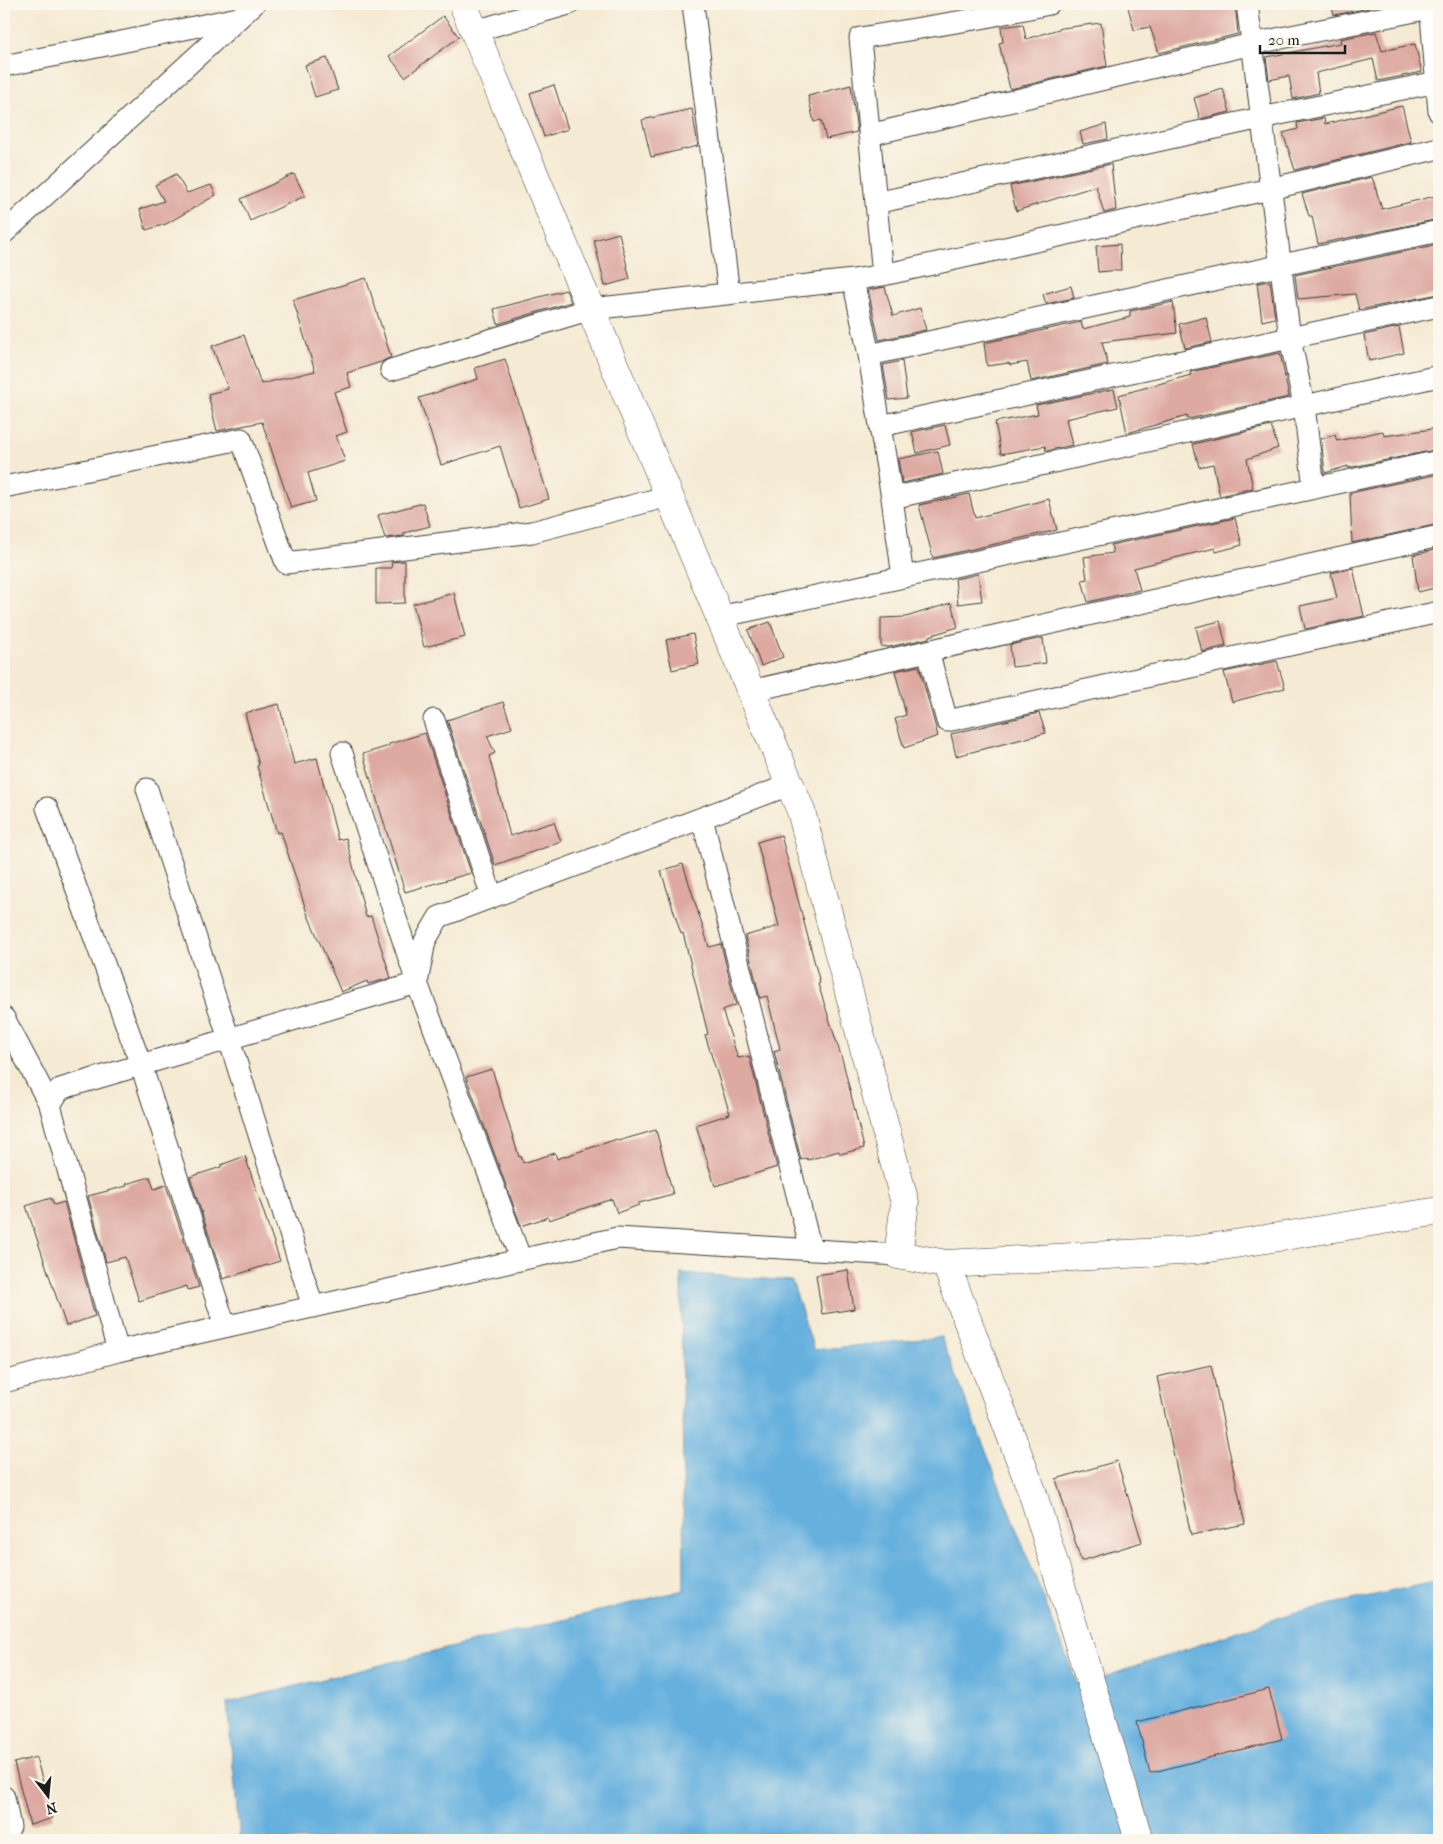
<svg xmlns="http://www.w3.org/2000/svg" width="1443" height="1844" font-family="'IM FELL French Canon',serif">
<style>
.water{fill:#66b0de;stroke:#41667d}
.building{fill:#dda9a1}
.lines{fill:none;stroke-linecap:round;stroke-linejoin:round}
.minor-casing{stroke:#3d3b37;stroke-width:23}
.tertiary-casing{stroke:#3d3b37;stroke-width:29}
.minor{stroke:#fff;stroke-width:21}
.tertiary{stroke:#fff;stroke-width:28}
</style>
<rect width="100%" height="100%" fill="#fbf7ec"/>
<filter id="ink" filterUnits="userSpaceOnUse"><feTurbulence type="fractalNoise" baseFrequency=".02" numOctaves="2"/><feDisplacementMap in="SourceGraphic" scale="10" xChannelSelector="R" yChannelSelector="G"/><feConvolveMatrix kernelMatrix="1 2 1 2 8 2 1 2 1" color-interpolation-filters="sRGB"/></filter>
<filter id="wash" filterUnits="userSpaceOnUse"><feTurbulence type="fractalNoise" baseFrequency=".0096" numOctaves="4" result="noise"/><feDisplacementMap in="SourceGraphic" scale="20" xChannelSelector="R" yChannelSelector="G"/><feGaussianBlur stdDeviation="1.12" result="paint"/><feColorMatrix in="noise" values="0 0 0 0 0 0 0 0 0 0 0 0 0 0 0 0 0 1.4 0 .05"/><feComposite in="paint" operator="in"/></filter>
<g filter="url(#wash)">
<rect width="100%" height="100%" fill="#f5ead3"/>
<path class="water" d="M 681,1273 L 792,1281 L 814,1350 L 941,1337 L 1078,1686 L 1293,1613 L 1439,1581 L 1439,1840 L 240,1840 L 227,1703 L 684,1590 Z"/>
<g id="blocks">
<path class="building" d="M 1143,4 L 1235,4 L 1238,34 L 1159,53 L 1150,27 L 1134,30 L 1128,7 Z
M 1331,4 L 1368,4 L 1369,8 L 1334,15 Z
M 443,16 L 459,37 L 405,77 L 389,56 Z
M 1101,23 L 1107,66 L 1010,89 L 999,43 L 1003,42 L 1001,27 L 1023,24 L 1026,39 L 1062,28 Z
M 1376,32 L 1382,51 L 1415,44 L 1422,72 L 1378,81 L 1373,59 L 1316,73 L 1319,93 L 1293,99 L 1289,76 L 1269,80 L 1266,57 L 1341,43 L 1340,39 Z
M 327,58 L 338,90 L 315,97 L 305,65 Z
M 554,85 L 568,129 L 544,137 L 530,93 Z
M 851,85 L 857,132 L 826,139 L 821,120 L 814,122 L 808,96 Z
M 1223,89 L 1230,112 L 1200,119 L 1194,98 Z
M 1402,106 L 1411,142 L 1295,170 L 1283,133 L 1298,129 L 1297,123 L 1324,118 L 1325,124 Z
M 692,109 L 698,146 L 651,157 L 642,120 Z
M 1106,124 L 1108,139 L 1083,144 L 1080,132 Z
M 1111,164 L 1116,210 L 1104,213 L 1096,186 L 1016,211 L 1010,186 Z
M 176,174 L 187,193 L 211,185 L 216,195 L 166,224 L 146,230 L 140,209 L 164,201 L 155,185 Z
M 294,174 L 305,196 L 250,221 L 241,199 Z
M 1372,177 L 1382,209 L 1439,195 L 1439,219 L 1318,244 L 1312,216 L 1309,216 L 1302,194 Z
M 619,233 L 630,279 L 605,286 L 594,240 Z
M 1120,244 L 1121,270 L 1098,272 L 1096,246 Z
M 1439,244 L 1439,294 L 1359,310 L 1355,294 L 1298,299 L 1295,275 Z
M 366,278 L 391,357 L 381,362 L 347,373 L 351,387 L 334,392 L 347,432 L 336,436 L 345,461 L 308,473 L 316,501 L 291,508 L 262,422 L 217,431 L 208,394 L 228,389 L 212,346 L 244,335 L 261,384 L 315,371 L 293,300 Z
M 1270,281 L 1275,318 L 1262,321 L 1257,283 Z
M 1071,286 L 1074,298 L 1046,304 L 1043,294 Z
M 885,287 L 893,316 L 920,308 L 926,330 L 879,340 L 868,290 Z
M 566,290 L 571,302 L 498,324 L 494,309 Z
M 1173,302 L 1177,333 L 1102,342 L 1108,364 L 1031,381 L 1027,362 L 1010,365 L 1009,363 L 987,366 L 984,343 L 1081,322 L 1083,329 L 1130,317 L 1130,311 Z
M 1206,317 L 1212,342 L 1185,348 L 1179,324 Z
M 1399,327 L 1404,353 L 1369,361 L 1364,335 Z
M 1280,353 L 1289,397 L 1188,419 L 1187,416 L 1127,433 L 1119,395 L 1191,375 L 1190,372 Z
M 505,359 L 549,499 L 519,508 L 500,446 L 441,465 L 419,398 L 478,379 L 475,368 Z
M 902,361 L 907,398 L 889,400 L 883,365 Z
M 1114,389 L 1118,407 L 1066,419 L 1072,445 L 1046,451 L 1045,446 L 1001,454 L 995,422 L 1038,414 L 1036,405 Z
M 945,425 L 950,445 L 917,453 L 912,432 Z
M 1271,426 L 1278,448 L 1247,459 L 1253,488 L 1220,496 L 1213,464 L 1199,467 L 1193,444 Z
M 1439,428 L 1439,449 L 1348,468 L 1348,466 L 1325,473 L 1321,439 L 1335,435 L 1337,441 L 1383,431 L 1384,436 Z
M 938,451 L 943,474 L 902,483 L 898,459 Z
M 1439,474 L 1439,524 L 1352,543 L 1350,493 Z
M 969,494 L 975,518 L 1049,499 L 1057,530 L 933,558 L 919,505 Z
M 423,503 L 430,526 L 404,533 L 404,536 L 385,538 L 378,515 Z
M 1235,518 L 1242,545 L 1216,552 L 1215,548 L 1134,568 L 1140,590 L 1088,602 L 1082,580 L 1087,579 L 1084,557 L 1113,553 L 1111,545 Z
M 1439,549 L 1439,587 L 1418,592 L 1413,555 Z
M 405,561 L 405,603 L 376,604 L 376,568 L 392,568 L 391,562 Z
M 1353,568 L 1364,616 L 1305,629 L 1300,606 L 1337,598 L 1331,573 Z
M 978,574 L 982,601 L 958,604 L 955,579 Z
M 454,593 L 465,637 L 424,647 L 413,604 Z
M 951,603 L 958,627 L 929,636 L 929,638 L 889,647 L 881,646 L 881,618 L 906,617 Z
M 1220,621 L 1226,646 L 1202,652 L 1196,627 Z
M 770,622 L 783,657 L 761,666 L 748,630 Z
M 693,634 L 699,664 L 672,670 L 666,640 Z
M 1043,638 L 1046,663 L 1012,667 L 1010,645 Z
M 1277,661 L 1285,688 L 1232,702 L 1224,672 Z
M 919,666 L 938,736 L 904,748 L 895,719 L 906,715 L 895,671 Z
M 503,702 L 512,728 L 487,736 L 495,753 L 489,756 L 510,836 L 554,822 L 561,842 L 495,865 L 447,720 Z
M 279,704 L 294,764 L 317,758 L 338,840 L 346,838 L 366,917 L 371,916 L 391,978 L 368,984 L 367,981 L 341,992 L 307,913 L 281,832 L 277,833 L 257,766 L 259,765 L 245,713 Z
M 1039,713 L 1046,733 L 956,756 L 951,734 Z
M 425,733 L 471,873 L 405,892 L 363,754 L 389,746 L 389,744 Z
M 781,835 L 820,983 L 818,984 L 843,1062 L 864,1148 L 840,1154 L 839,1151 L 808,1160 L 807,1158 L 801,1160 L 774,1051 L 780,1049 L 767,996 L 760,998 L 745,936 L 779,926 L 757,842 Z
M 683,864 L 709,947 L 721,944 L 736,1005 L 722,1010 L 738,1058 L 749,1056 L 777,1167 L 715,1186 L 696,1125 L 730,1114 L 705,1035 L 708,1034 L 683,933 L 681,934 L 661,871 Z
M 492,1069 L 519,1157 L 521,1156 L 523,1163 L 555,1153 L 557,1159 L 617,1139 L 618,1141 L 656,1130 L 673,1194 L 639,1203 L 639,1205 L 617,1213 L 612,1199 L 549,1220 L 548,1217 L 521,1226 L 466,1077 Z
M 245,1156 L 280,1261 L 223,1279 L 190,1177 L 221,1167 L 221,1165 Z
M 150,1177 L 154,1189 L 166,1185 L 199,1287 L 188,1290 L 187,1286 L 139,1301 L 125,1257 L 106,1262 L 88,1196 L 127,1186 L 126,1184 Z
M 51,1198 L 54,1205 L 64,1202 L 95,1316 L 66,1326 L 26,1206 Z
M 848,1270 L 854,1309 L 822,1314 L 816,1275 Z
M 1211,1365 L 1245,1524 L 1191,1535 L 1157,1377 Z
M 1117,1461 L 1142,1542 L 1081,1561 L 1056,1479 Z
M 1269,1689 L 1282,1739 L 1150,1773 L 1137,1722 Z
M 36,1757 L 53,1818 L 30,1825 L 14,1763 Z"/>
</g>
</g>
<g filter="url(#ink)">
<use href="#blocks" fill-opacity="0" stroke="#3d3b37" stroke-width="1"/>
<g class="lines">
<g class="minor-casing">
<path id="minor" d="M 693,4 L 729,294
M 1247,4 L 1290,338 L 1304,406 L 1314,488
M 1430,4 L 1439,112
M 475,31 L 569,4
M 4,66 L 238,18
M 869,135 L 1252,44 L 1430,8
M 876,203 L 1261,118 L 1437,82
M 4,233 L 254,4
M 883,275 L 860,38 L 981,18 L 1049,4
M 853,280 L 869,355 L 880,426
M 869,355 L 1439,231
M 391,370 L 591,309 L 853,280 L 883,275 L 1270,189 L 1439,148
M 4,487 L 241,439 L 286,563 L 532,532 L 669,496
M 892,498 L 1439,376
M 903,577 L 892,498 L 880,426 L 1439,306
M 719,617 L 1439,461
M 928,651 L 947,721 L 1439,612
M 750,691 L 1439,536
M 434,720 L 492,897
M 342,753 L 417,983 L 521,1260
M 147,789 L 229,1039 L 313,1307
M 47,808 L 141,1065 L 225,1326
M 702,818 L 811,1250
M 4,1018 L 50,1105
M 118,1351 L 50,1105 L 60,1089 L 417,983 L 425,941 L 439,917 L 789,785
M 4,1382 L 118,1351 L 617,1238 L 898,1255
M 4,1797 L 10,1827 L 4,1829"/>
</g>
<g class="tertiary-casing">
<path id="tertiary" d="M 463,4 L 801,811 L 905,1203 L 898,1255 L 946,1264 L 1197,1250 L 1439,1211
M 946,1264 L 1032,1491 L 1139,1840"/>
</g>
<use href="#minor" class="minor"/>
<use href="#tertiary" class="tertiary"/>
</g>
</g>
<rect width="1443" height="1844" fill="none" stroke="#fbf7ec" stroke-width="20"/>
<g transform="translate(48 1796) rotate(164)" stroke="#fbf7ec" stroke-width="4" paint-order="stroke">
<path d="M0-4L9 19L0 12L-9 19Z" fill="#1c1c1c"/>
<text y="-8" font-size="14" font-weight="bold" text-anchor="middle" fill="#1c1c1c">N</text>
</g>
<path d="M1260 45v8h85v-8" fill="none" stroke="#1c1c1c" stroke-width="2.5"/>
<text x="1268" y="45" font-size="15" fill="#1c1c1c" stroke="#fbf7ec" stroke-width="4" paint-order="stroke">20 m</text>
</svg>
